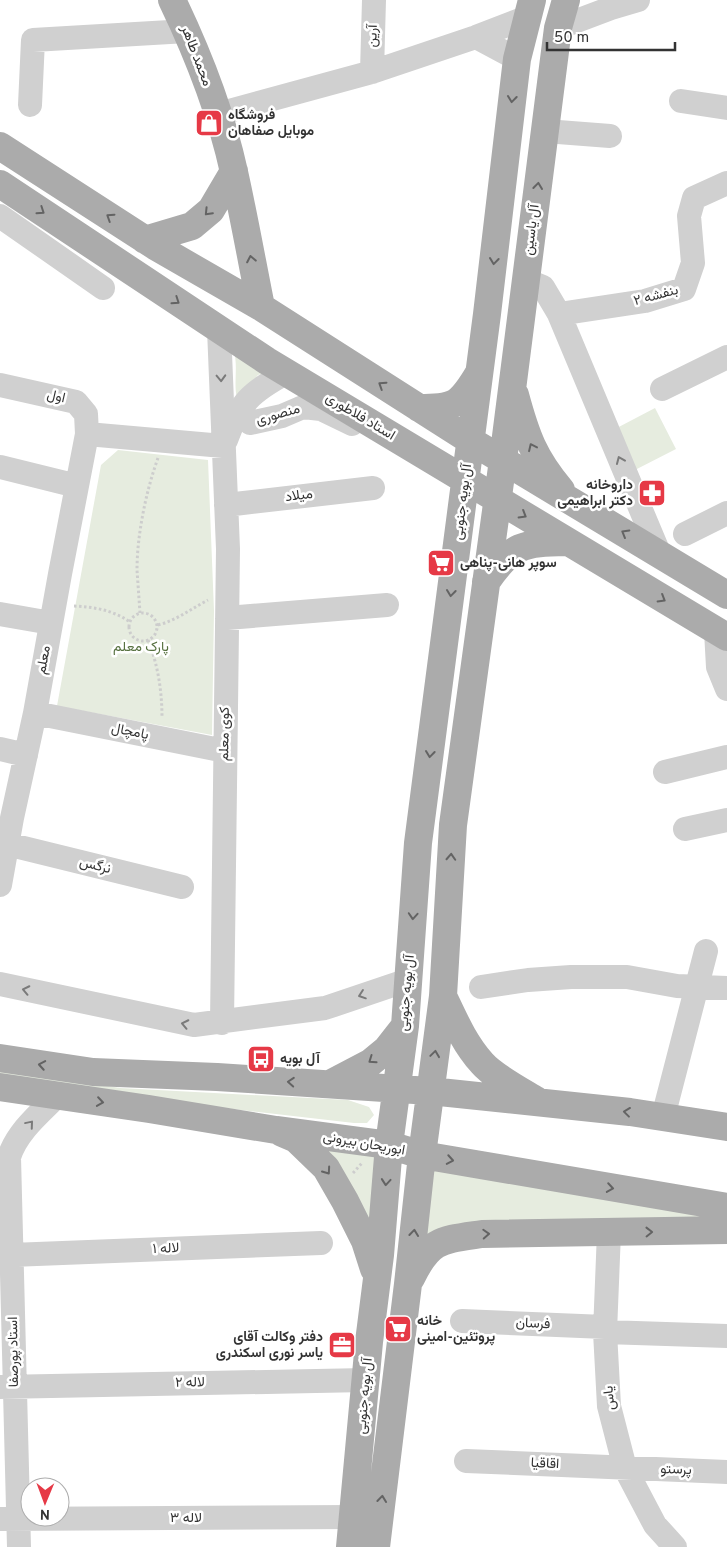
<svg xmlns="http://www.w3.org/2000/svg" width="727" height="1547" font-family="Overpass,Vazirmatn,sans-serif">
<style>
.green{fill:#e6ecdf}
.lines{fill:none;stroke-linecap:round;stroke-linejoin:round}
.path{stroke:#cdcdcd;stroke-width:3;stroke-dasharray:2.5 2.5;stroke-linecap:butt}
.minor{stroke:#d0d0d0;stroke-width:24}
.major{stroke:#ababab;stroke-width:28}
.oneway{stroke:#636363}
.oneway2{stroke:#7a7a7a}
.labels{text-anchor:middle;dominant-baseline:central;stroke-width:5;stroke-linejoin:round;paint-order:stroke}
.street-label{font-size:14px;fill:#333;stroke:#fff}
.poi-label{font-size:14px;font-weight:bold;fill:#333;stroke:#fff;text-anchor:start}
.park-label{font-size:14px;fill:#56703f;stroke:#fff}
</style>
<rect width="100%" height="100%" fill="#fff"/>
<path class="green" d="M 233,347 L 269,371 L 258,375 L 237,399 C 233,381 239,367 233,347 Z
M 655,408 L 676,449 L 633,471 L 613,430 Z
M 118,450 L 208,460 L 214,611 L 212,735 L 57,706 L 101,465 Z
M 0,1068 L 120,1088 L 348,1100 L 369,1107 L 374,1115 L 367,1123 L 354,1123 L 181,1103 L 0,1076 Z
M 305,1137 L 377,1148 L 369,1231 Z
M 433,1169 L 727,1217 L 425,1242 Z"/>
<g class="lines">
<path class="path" d="M 74,606 C 94,607 113,610 130,622
M129 627a14 14 0 1 1 28 0a14 14 0 1 1-28 0Z
M 140,613 C 139,599 138,584 137,570 C 137,535 146,491 158,458
M 158,625 C 177,620 191,609 208,600
M 148,640 C 158,665 162,691 162,718
M 353,1173 L 362,1163"/>
<path class="minor" d="M 558,28 L 611,8 L 638,0
M 476,37 L 517,59
M 372,72 L 374,0
M 681,101 L 727,108
M 30,105 L 33,40 L 187,31
M 218,114 L 372,72 L 476,37 L 528,17
M 545,131 L 610,136
M 0,216 L 103,288
M 526,280 L 543,287 L 559,314 L 659,553
M 559,314 L 645,301 L 684,289 L 693,263 L 689,216 L 694,198 L 727,183
M 219,329 L 228,549 L 222,1023
M 0,385 L 76,402 L 86,414 L 87,434 L 60,574 L 35,713 L 12,818 L 0,885
M 662,389 L 727,357
M 250,423 L 282,416 L 303,407 L 321,409 L 352,424
M 87,434 L 223,446
M 226,440 C 240,402 251,392 286,373
M 0,467 L 77,486
M 226,505 L 373,488
M 685,534 L 727,513
M 0,614 L 51,623
M 227,618 L 387,605
M 716,631 L 718,667 L 727,689
M 35,713 L 225,751
M 0,749 L 26,755
M 665,772 L 727,757
M 685,829 L 727,820
M 7,844 L 182,887
M 0,984 L 194,1025 L 325,1008 L 408,980
M 481,987 L 528,980 L 571,977 L 627,977 L 677,986 L 727,988
M 663,1117 L 706,951
M 609,1232 L 605,1332 L 609,1406 L 625,1468 L 655,1525 L 675,1547
M 11,1255 L 321,1243
M 462,1321 L 605,1327
M 605,1332 L 727,1336
M 0,1387 L 366,1380
M 466,1461 L 727,1472
M 0,1519 L 354,1517
M 19,1547 L 9,1157 C 17,1132 39,1114 57,1096"/>
<path class="major" d="M 172,0 C 198,54 221,113 234,172 C 244,217 252,262 261,307
M 0,146 L 155,246 L 261,307 L 471,441 L 727,595
M 0,184 L 267,361 L 727,637
M 145,240 L 192,226 L 211,210 L 234,171
M 515,395 C 526,436 534,458 561,490
M 419,408 C 455,408 460,405 479,373
M 486,582 C 512,544 523,543 567,542
M 443,996 C 454,1019 464,1043 482,1063 C 493,1076 521,1091 536,1100
M 0,1058 L 93,1072 L 217,1077 L 430,1091 L 630,1112 L 727,1127
M 330,1084 L 370,1063 L 387,1049 L 405,1026
M 0,1087 L 149,1109 L 276,1130 L 389,1145 L 422,1155 L 727,1207
M 282,1133 L 296,1139 L 326,1168 L 345,1201 L 365,1241 L 374,1269
M 411,1278 C 430,1239 441,1240 482,1234 L 727,1230
M 350,1547 L 369,1342 L 380,1255 L 389,1145 L 405,1026 L 418,843 L 487,314 L 517,59 L 532,0
M 376,1547 L 408,1284 L 422,1155 L 443,996 L 453,825 L 503,460 L 558,28 L 566,0"/>
</g>
<defs><path id="oneway-chevron" d="M-2-3.5L2.5 0L-2 3.5" fill="none" stroke-width="1.6" stroke-linecap="round" stroke-linejoin="round" transform="scale(1.25)"/></defs>
<g class="oneway">
<use href="#oneway-chevron" transform="translate(512 99) rotate(97)"/>
<use href="#oneway-chevron" transform="translate(538 186) rotate(-83)"/>
<use href="#oneway-chevron" transform="translate(41 211) rotate(34)"/>
<use href="#oneway-chevron" transform="translate(208 212) rotate(134)"/>
<use href="#oneway-chevron" transform="translate(110 217) rotate(-147)"/>
<use href="#oneway-chevron" transform="translate(251 259) rotate(-101)"/>
<use href="#oneway-chevron" transform="translate(494 261) rotate(97)"/>
<use href="#oneway-chevron" transform="translate(176 301) rotate(34)"/>
<use href="#oneway-chevron" transform="translate(382 385) rotate(-147)"/>
<use href="#oneway-chevron" transform="translate(532 447) rotate(-115)"/>
<use href="#oneway-chevron" transform="translate(523 515) rotate(31)"/>
<use href="#oneway-chevron" transform="translate(625 533) rotate(-150)"/>
<use href="#oneway-chevron" transform="translate(451 593) rotate(97)"/>
<use href="#oneway-chevron" transform="translate(662 599) rotate(31)"/>
<use href="#oneway-chevron" transform="translate(430 754) rotate(97)"/>
<use href="#oneway-chevron" transform="translate(451 857) rotate(-87)"/>
<use href="#oneway-chevron" transform="translate(413 916) rotate(94)"/>
<use href="#oneway-chevron" transform="translate(435 1054) rotate(-82)"/>
<use href="#oneway-chevron" transform="translate(372 1060) rotate(145)"/>
<use href="#oneway-chevron" transform="translate(42 1065) rotate(-170)"/>
<use href="#oneway-chevron" transform="translate(291 1082) rotate(-176)"/>
<use href="#oneway-chevron" transform="translate(100 1102) rotate(8)"/>
<use href="#oneway-chevron" transform="translate(627 1112) rotate(-173)"/>
<use href="#oneway-chevron" transform="translate(450 1160) rotate(10)"/>
<use href="#oneway-chevron" transform="translate(327 1171) rotate(55)"/>
<use href="#oneway-chevron" transform="translate(386 1182) rotate(95)"/>
<use href="#oneway-chevron" transform="translate(610 1188) rotate(9)"/>
<use href="#oneway-chevron" transform="translate(649 1232) rotate(-1)"/>
<use href="#oneway-chevron" transform="translate(414 1233) rotate(-84)"/>
<use href="#oneway-chevron" transform="translate(486 1234) rotate(-3)"/>
<use href="#oneway-chevron" transform="translate(382 1499) rotate(-84)"/>
</g>
<g class="oneway2">
<use href="#oneway-chevron" transform="translate(221 378) rotate(88)"/>
<use href="#oneway-chevron" transform="translate(620 460) rotate(-113)"/>
<use href="#oneway-chevron" transform="translate(26 990) rotate(-168)"/>
<use href="#oneway-chevron" transform="translate(362 995) rotate(161)"/>
<use href="#oneway-chevron" transform="translate(185 1024) rotate(-168)"/>
<use href="#oneway-chevron" transform="translate(30 1124) rotate(-50)"/>
</g>
<defs>
<g id="shop-square" transform="scale(1.4375)"><rect x="-9" y="-9" width="18" height="18" rx="4" fill="#e63946" stroke="#fff"/><path d="M-5-2.5h2.3a2.7 3.5 0 0 1 5.4 0H5L5.5 6h-11ZM-1.5-2.5h3a1.5 2.3 0 0 0-3 0Z" fill="#fff"/></g>
<g id="pharmacy-square" transform="scale(1.4375)"><rect x="-9" y="-9" width="18" height="18" rx="4" fill="#e63946" stroke="#fff"/><path d="M-2-6h4v4h4v4h-4v4h-4v-4h-4v-4h4Z" fill="#fff"/></g>
<g id="supermarket-square" transform="scale(1.4375)"><rect x="-9" y="-9" width="18" height="18" rx="4" fill="#e63946" stroke="#fff"/><path d="M-6-5.5h2.5l.6 2H6L4.5 2H-2.5L-4.4-4H-6ZM-1.5 3.2a1.3 1.3 0 1 0 .1 0ZM3 3.2a1.3 1.3 0 1 0 .1 0Z" fill="#fff"/></g>
<g id="bus-square" transform="scale(1.4375)"><rect x="-9" y="-9" width="18" height="18" rx="4" fill="#e63946" stroke="#fff"/><path d="M-5-6H5V4H4V6H2V4H-2V6H-4V4H-5ZM-3.5-4V0h7V-4ZM-3.5 1.2v1.5H-2V1.2ZM2 1.2v1.5H3.5V1.2Z" fill="#fff"/></g>
<g id="office-square" transform="scale(1.4375)"><rect x="-9" y="-9" width="18" height="18" rx="4" fill="#e63946" stroke="#fff"/><path d="M-6-3h4V-5.5h4V-3h4V5H-6ZM-1-4.5V-3h2v-1.5ZM-6 0V1H6V0Z" fill="#fff"/></g>
</defs>
<g fill-rule="evenodd">
<use href="#shop-square" x="209" y="123"/>
<use href="#pharmacy-square" x="652" y="493"/>
<use href="#supermarket-square" x="441" y="563"/>
<use href="#bus-square" x="261" y="1059"/>
<use href="#supermarket-square" x="398" y="1329"/>
<use href="#office-square" x="342" y="1345"/>
</g>
<g class="labels">
<g class="street-label">
<text transform="translate(373 36) rotate(-88)">آرین</text>
<text transform="translate(196 56) rotate(69)">محمد طاهر</text>
<text transform="translate(532 230) rotate(-83)">آل یاسین</text>
<text transform="translate(656 296) rotate(-15)">بنفشه ۲</text>
<text transform="translate(56 397) rotate(13)">اول</text>
<text transform="translate(278 415) rotate(-16)">منصوری</text>
<text transform="translate(360 417) rotate(31)">استاد فلاطوری</text>
<text transform="translate(299 496) rotate(-7)">میلاد</text>
<text transform="translate(463 502) rotate(-83)">آل بویه جنوبی</text>
<text transform="translate(44 660) rotate(-80)">معلم</text>
<text transform="translate(130 732) rotate(11)">پامچال</text>
<text transform="translate(225 734) rotate(-89)">کوی معلم</text>
<text transform="translate(95 866) rotate(14)">نرگس</text>
<text transform="translate(407 993) rotate(-85)">آل بویه جنوبی</text>
<text transform="translate(364 1144) rotate(10)">ابوریحان بیرونی</text>
<text transform="translate(166 1249) rotate(-2)">لاله ۱</text>
<text transform="translate(533 1324) rotate(3)">فرسان</text>
<text transform="translate(14 1352) rotate(-91)">استاد پورصفا</text>
<text transform="translate(190 1383) rotate(-1)">لاله ۲</text>
<text transform="translate(365 1396) rotate(-85)">آل بویه جنوبی</text>
<text transform="translate(610 1398) rotate(-96)">یاس</text>
<text transform="translate(545 1464) rotate(3)">اقاقیا</text>
<text transform="translate(676 1470) rotate(2)">پرستو</text>
<text x="186" y="1518">لاله ۳</text>
</g>
<g class="poi-label">
<text x="228" y="115">فروشگاه<tspan x="228" dy="16">موبایل صفاهان</tspan></text>
<text x="633" y="485" text-anchor="end">داروخانه<tspan x="633" dy="16">دکتر ابراهیمی</tspan></text>
<text x="460" y="563">سوپر هانی-پناهی</text>
<text x="280" y="1059">آل بویه</text>
<text x="417" y="1321">خانه<tspan x="417" dy="16">پروتئین-امینی</tspan></text>
<text x="323" y="1337" text-anchor="end">دفتر وکالت آقای<tspan x="323" dy="16">یاسر نوری اسکندری</tspan></text>
</g>
<g class="park-label">
<text x="141" y="647">پارک معلم</text>
</g>
</g>
<g transform="translate(45 1502) rotate(181)"><circle r="24" fill="#ffffff" stroke="#adadad"/>
<path d="M0-4L9 19L0 12L-9 19Z" fill="#e63946"/>
<text y="-8" font-size="14" font-weight="bold" text-anchor="middle" fill="#333333">N</text>
</g>
<path d="M547 42v8h128v-8" fill="none" stroke="#333333" stroke-width="2.5"/>
<text x="554" y="42" font-size="15" fill="#333333" stroke="#ffffff" stroke-width="4" paint-order="stroke">50 m</text>
</svg>
